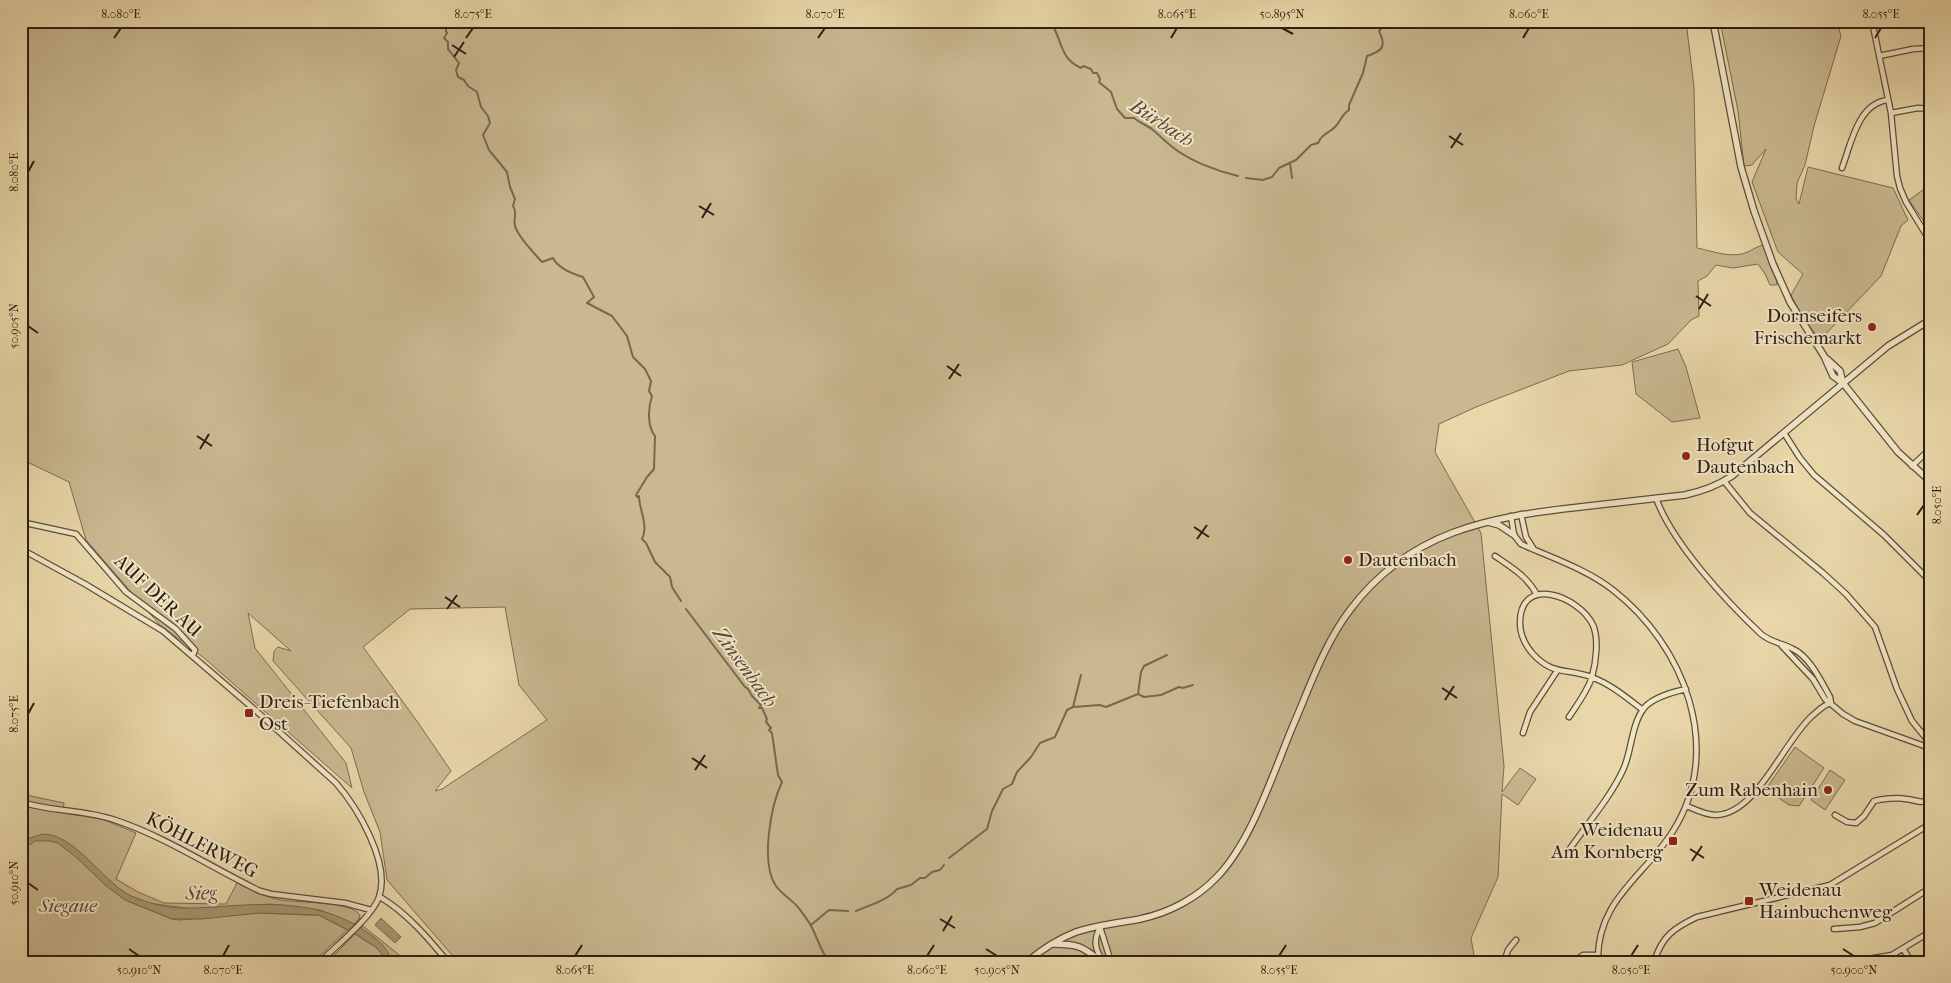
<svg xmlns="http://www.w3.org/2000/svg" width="1951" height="983" font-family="'IM FELL French Canon',serif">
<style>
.green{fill:#c9b890;stroke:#7a6c52;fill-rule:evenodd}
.water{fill:#a99976;stroke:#77694e}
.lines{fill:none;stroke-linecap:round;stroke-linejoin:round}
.stream{stroke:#77694e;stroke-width:2}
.minor-casing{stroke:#5b4e38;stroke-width:7}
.tertiary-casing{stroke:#5b4e38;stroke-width:8}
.minor{stroke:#f1e5c7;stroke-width:4.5}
.tertiary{stroke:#f1e5c7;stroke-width:5.5}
.ticks{fill:none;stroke:#2c2013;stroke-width:2}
.poi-dot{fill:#8f2418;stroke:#f1e5c7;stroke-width:2}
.labels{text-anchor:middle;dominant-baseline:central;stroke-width:4;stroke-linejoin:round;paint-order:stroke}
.poi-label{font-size:19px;fill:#2c2013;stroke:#f1e5c7;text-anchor:start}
.street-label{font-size:19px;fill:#2c2013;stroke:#f1e5c7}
.park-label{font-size:19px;font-style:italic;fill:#534632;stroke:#f1e5c7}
.water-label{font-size:20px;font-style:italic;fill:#584a36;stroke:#f1e5c7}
.neatline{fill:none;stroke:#2c2013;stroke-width:2}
.ticks-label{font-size:12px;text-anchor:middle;fill:#2c2013}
</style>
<rect width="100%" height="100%" fill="#e9d7a9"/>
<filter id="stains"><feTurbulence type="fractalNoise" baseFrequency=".004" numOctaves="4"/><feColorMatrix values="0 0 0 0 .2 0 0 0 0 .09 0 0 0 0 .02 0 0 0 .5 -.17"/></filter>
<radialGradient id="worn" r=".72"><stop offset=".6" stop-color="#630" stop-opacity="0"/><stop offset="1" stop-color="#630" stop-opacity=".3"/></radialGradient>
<path class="green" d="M 21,21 L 1686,21 L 1694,87 L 1697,248 C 1712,251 1727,257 1742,254 C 1750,252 1756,246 1765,245 L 1775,270 L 1777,285 L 1770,285 L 1765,274 L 1758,264 L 1733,268 L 1716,265 L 1707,276 L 1698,281 L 1699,316 L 1691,320 L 1668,344 L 1622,365 L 1569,371 L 1476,407 L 1439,424 L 1435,452 L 1481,533 L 1504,766 L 1502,792 L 1520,768 L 1536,779 L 1518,805 L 1502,794 L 1498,877 L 1471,938 L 1475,962 L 458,962 L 387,880 L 380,832 L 364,792 L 351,748 L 273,661 L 274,651 L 278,647 L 291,651 L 248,613 L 255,648 L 346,763 L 352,788 L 204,658 L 159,624 L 86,540 L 69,482 L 21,459 ZM 505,607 L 519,685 L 547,720 L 442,789 L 435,791 L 451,771 L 419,724 L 363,647 L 410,609 Z
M 1720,21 L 1837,21 L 1841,36 L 1814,126 L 1805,165 L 1797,183 L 1796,199 L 1799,204 L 1808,167 L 1893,188 L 1908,220 L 1901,226 L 1881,276 L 1820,340 L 1802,317 L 1791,295 L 1803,274 L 1778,252 L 1752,182 L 1766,149 L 1752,165 L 1744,166 L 1738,111 Z
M 1930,185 L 1930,230 L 1909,200 Z
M 1678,349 L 1686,367 L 1700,418 L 1672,422 L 1636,394 L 1632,362 Z
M 1795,747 L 1824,768 L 1799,806 L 1789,805 L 1766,789 Z
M 1830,770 L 1845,780 L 1825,810 L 1811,800 Z
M 21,794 L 64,803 L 63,813 L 102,819 L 136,833 L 116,879 L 138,892 L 164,903 L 226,904 L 237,883 C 251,890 265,897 281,900 C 298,903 351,901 360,915 L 359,919 L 354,924 L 320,910 L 270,904 L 193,909 L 126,900 L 172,919 L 180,920 L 259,913 L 307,915 L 319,915 L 347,930 L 313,962 L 21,962 Z
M 363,926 L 403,958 L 404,962 L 392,962 C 387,947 373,936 361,928 Z
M 355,934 L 377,948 L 388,962 L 327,962 Z"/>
<path class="water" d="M 44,834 C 75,835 103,881 129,895 C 136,898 144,901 151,903 C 172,910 193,908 215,907 C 265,903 318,900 362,929 C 376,938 387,946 392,962 L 388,962 L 377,948 L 356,934 L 319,915 L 259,913 L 202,919 L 172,919 L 125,900 L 106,886 L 77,858 L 58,843 L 50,841 L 35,841 L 21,851 L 21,843 C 28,838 35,836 44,834 Z
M 381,918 L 401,937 L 395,943 L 375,925 Z"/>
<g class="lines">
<path class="stream" d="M 444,21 L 446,25 L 446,31 L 447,33 L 444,38 L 448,42 L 448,49 L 459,63 L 456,70 L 458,77 L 464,80 L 468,86 L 477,92 L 481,107 L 488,116 L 490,123 L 483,135 L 489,150 L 507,172 L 510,187 L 515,199 L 513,206 C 518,213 513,218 515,226 C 518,237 534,253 542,262 L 553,258 C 558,268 573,274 583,277 L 594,297 L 587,303 L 612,316 L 627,336 L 633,357 L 645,369 L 651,381 L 649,391 L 652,396 C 648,408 647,426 655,436 L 654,469 L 647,477 L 636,495 L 637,497 L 639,496 C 639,509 649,526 642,539 L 646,543 L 655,562 L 670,577 L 672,587 L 681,601
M 1050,21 L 1051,22
M 1055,30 C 1063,47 1062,59 1081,68 L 1083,66 L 1091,69 L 1093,73 L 1097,73 L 1100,79 L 1099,82 L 1111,92 L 1117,109 L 1125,118 L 1134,118 C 1140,123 1147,125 1153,130 C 1159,135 1165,141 1171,146 C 1188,160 1216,171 1238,176
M 1290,163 L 1292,178
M 1246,178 L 1263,180 L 1272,177 L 1279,168 L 1296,160 L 1311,145 L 1318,143 C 1323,132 1329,134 1336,126 C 1342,119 1341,115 1349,110 L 1349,105 L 1363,73 L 1367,56 C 1382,51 1387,47 1379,31 L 1382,28 L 1383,21
M 686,609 L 745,687 L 748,689 L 752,696 L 761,705 L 759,708 L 762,708 L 767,719 L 766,722 L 771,728 L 769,730 L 772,733 L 778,775 L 782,782 C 771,805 760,863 776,886 C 781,893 790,899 796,905 C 801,910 806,918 810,924 C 817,936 820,950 829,962
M 1138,694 L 1141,672 L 1144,666 L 1167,655
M 1073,707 L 1100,705 L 1106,707 L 1138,694 L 1144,697 L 1161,695 L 1179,687 L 1183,688 L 1193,685
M 949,858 L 987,829 L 992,811 L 1003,789 L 1012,784 L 1017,772 L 1031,757 L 1040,743 L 1055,737 L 1067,710 L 1073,707 L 1081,675
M 856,911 C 868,906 890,899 897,889 L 911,885 L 920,878 L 925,878 L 932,872 L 940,870 L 944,865
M 811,925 L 829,910 L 848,911"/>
<g class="minor-casing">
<path id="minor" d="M 1872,21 L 1891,113 L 1897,176 L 1900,188 L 1906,202 L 1930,241
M 1879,56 L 1913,49 L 1930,48
M 1891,113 L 1918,108 L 1930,109
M 1842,168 C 1851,144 1858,103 1888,100
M 1784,433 L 1800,458 L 1814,475 L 1884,535 L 1930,581
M 1912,466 L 1930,449
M 1724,481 L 1750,513 L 1823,573 L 1846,594 L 1875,627 L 1897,689 L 1912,721 L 1930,743
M 1656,498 C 1672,543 1727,602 1761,634 C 1770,642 1782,643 1793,649 C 1810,657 1821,681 1830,697 L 1831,703
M 1521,514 L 1526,537 L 1533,548
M 1511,516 L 1514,535 L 1521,544 C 1552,558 1586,569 1613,590 C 1684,645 1725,749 1673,831 C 1645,876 1596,900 1598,962
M 21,522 L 76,534 L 126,592 L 176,629 L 195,650 L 193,655
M 21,549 L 85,584 L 163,631 L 254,709 L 336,783 C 357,807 391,863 379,897 C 373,916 335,947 320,962
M 1495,556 C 1511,567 1528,577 1537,595
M 1782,646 L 1813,679 L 1825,699 L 1843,714 L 1855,721 L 1930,748
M 1569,717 C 1577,705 1587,692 1592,677 C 1596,662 1599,639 1593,625 C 1579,596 1520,574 1520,623 C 1520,634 1525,645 1533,654 C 1553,676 1567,668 1591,677 C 1611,684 1627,698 1643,710
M 1523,733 L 1530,712 L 1557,671
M 21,802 C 52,812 83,809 115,820 C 166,837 212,868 260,891 L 271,894 L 345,903 L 371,910
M 1687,806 C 1696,810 1706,815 1716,815 C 1757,814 1783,742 1812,716 C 1818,711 1823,705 1831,703
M 1835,815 L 1847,822 L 1856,823 L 1864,816 L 1874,801 C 1881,799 1898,797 1906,799 C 1916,800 1920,804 1930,800
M 1569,850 C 1587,824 1610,798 1623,770 C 1632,751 1631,725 1644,708 C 1653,697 1673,692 1686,689
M 380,897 C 407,913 428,938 448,962
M 1100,927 C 1093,941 1095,949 1103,962
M 1100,927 L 1111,962
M 1834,929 L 1860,927 L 1875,923 L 1930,888
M 1903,949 L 1912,962
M 1856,961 L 1892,955 L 1930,932
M 1504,962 L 1508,950 L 1516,940
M 1573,962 L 1583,955 L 1598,955
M 1654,962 C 1662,936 1674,928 1697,917 L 1830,885 L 1930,824"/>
</g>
<g class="tertiary-casing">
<path id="tertiary" d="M 1713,21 L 1741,167 L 1754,211 L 1773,264 L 1790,302 L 1824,356 L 1833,376 L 1843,383 L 1898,452 L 1930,481
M 1827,359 L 1840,371 L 1843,383
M 1488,522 L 1499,525 L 1514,535
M 1053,944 C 1077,944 1083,946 1101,962
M 1027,962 C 1041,950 1058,939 1076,932 C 1096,925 1119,923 1140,919 C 1169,913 1197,898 1217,877 C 1251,842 1273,774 1292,728 C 1309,689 1324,644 1350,610 C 1409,531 1489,517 1580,507 C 1615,503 1650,499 1685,495 C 1703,491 1717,486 1732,476 L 1888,346 L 1930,320"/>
</g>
<use href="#minor" class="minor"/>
<use href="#tertiary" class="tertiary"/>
</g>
<path class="ticks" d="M 1282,28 L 1293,34M 114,38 L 121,28M 466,38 L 473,28M 818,38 L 825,28M 1171,38 L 1177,28M 1523,38 L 1529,28M 1875,38 L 1881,28M 452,45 L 466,54M 454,57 L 464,42M 1449,136 L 1463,145M 1451,148 L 1461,133M 28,172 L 34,161M 699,206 L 714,215M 702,218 L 711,203M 1696,296 L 1711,306M 1699,309 L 1708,294M 28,326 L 38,333M 947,366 L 961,376M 949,379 L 959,364M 197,436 L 212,446M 200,449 L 209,434M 1917,515 L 1924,505M 1194,527 L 1209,537M 1197,539 L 1207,525M 445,597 L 460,607M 447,609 L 457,595M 1442,688 L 1457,698M 1445,700 L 1454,686M 28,714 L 34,703M 692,758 L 707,768M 695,770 L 705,755M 1690,849 L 1704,858M 1692,861 L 1702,846M 28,883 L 38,890M 940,919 L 955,928M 943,931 L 952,916M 129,949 L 139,956M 986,949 L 997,956M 1843,949 L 1854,956M 223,956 L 229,945M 575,956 L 582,945M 927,956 L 934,945M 1279,956 L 1286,945M 1631,956 L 1638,945"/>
<g class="poi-dot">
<circle cx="1872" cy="327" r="5"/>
<circle cx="1686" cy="456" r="5"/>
<circle cx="1348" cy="560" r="5"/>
<rect x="244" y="708" width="10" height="10" rx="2.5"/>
<circle cx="1828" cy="790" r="5"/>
<rect x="1668" y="836" width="10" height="10" rx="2.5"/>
<rect x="1744" y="896" width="10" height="10" rx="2.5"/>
</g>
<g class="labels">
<g class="poi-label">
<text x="1862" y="316" text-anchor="end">Dornseifers<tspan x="1862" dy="22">Frischemarkt</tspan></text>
<text x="1696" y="445">Hofgut<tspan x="1696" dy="22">Dautenbach</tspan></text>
<text x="1358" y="560">Dautenbach</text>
<text x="259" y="702">Dreis-Tiefenbach<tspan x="259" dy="22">Ost</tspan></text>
<text x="1818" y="790" text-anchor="end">Zum Rabenhain</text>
<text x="1663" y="830" text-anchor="end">Weidenau<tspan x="1663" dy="22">Am Kornberg</tspan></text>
<text x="1759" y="890">Weidenau<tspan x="1759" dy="22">Hainbuchenweg</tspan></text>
</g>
<g class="street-label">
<text transform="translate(158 596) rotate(43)">AUF DER AU</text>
<text transform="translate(202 845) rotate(27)">KÖHLERWEG</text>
</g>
<g class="park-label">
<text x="68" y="906">Siegaue</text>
</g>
<g class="water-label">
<text transform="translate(1162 123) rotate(33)">Bürbach</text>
<text transform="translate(745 667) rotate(54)">Zinsenbach</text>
<text transform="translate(201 893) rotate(-2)">Sieg</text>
</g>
</g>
<rect width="1951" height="983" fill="none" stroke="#e9d7a9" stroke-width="55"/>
<rect x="28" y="28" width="1896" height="928" class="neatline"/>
<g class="ticks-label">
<text x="121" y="18">8.080°E</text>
<text x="473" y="18">8.075°E</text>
<text x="825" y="18">8.070°E</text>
<text x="1177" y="18">8.065°E</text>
<text x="1282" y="18">50.895°N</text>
<text x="1529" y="18">8.060°E</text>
<text x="1881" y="18">8.055°E</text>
<text transform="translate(14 172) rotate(-90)" y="4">8.080°E</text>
<text transform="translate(14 326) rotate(-90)" y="4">50.905°N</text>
<text transform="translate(1937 505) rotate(-90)" y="4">8.050°E</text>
<text transform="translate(14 714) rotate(-90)" y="4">8.075°E</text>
<text transform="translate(14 883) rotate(-90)" y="4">50.910°N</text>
<text x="139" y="974">50.910°N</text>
<text x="223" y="974">8.070°E</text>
<text x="575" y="974">8.065°E</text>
<text x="927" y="974">8.060°E</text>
<text x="997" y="974">50.905°N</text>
<text x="1279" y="974">8.055°E</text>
<text x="1631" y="974">8.050°E</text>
<text x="1854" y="974">50.900°N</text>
</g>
<rect width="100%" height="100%" filter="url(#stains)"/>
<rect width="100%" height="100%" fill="url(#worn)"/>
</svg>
